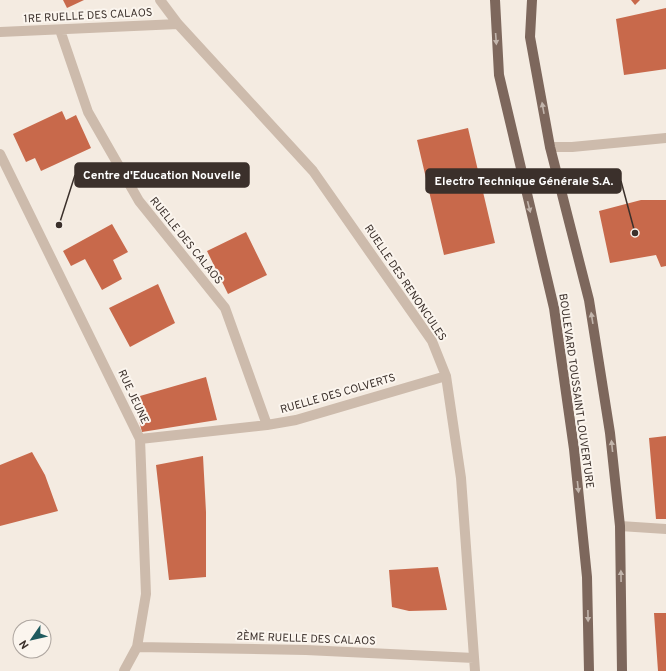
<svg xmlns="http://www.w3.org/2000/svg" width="666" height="671" font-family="Overpass,sans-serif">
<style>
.building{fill:#c8694b}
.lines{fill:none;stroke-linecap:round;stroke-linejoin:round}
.minor{stroke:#cdbbac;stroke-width:10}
.major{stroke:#7d675c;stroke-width:10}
.oneway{fill:#c2b5ac}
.labels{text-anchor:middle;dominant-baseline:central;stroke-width:4;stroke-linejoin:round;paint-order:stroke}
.street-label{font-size:11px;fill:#3b302b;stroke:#fbf5ee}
.leader{fill:none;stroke:#3b302b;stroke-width:1.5}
.callout-dot{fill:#3b302b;stroke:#fbf5ee;stroke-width:1.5}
.callout{fill:#3b302b;stroke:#3b302b;stroke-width:1.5}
.callout-label{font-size:12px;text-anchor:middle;font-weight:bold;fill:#fff}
</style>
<rect width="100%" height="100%" fill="#f4ebe1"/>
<path class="building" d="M 63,0 L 84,0 L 67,8 Z
M 631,0 L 640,0 L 635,5 Z
M 666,8 L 666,69 L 624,75 L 616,19 Z
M 62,111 L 66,120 L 76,115 L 91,148 L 41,171 L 35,158 L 26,162 L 13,134 Z
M 468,128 L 495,243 L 444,255 L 417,140 Z
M 641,200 L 666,200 L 666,266 L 661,267 L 656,255 L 610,263 L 599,211 Z
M 112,224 L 128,252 L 113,260 L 122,279 L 102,290 L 85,259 L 71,266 L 63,251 Z
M 246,232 L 267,275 L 228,294 L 207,251 Z
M 158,284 L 175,323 L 130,347 L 109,308 Z
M 206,377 L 217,420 L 142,432 L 133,398 Z
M 666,436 L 666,519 L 656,519 L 649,438 Z
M 32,452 L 45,475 L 58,511 L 0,526 L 0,465 Z
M 203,456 L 206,512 L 206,577 L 169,580 L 156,465 Z
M 438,567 L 447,610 L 409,611 L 392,607 L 389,570 Z
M 654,613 L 666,613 L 666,671 L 658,671 Z"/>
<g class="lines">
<path class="minor" d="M 160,0 L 178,24 L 313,171 L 432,341 L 446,376 L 461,478 L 475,671
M 60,30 L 88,112 L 139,201 L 225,308 L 267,425
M 0,32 L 178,24
M 550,147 L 572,147 L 666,138
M 0,154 L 140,439 L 146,594 L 137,647 L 124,671
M 140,439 L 267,425 L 296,420 L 446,376
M 620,526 L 666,529
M 137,647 L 306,650 L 474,658"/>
<path class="major" d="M 495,0 L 499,75 L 554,308 L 574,449 L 587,577 L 589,671
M 532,0 L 530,37 L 550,147 L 589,300 L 610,433 L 620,526 L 622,671"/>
</g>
<defs><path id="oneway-solid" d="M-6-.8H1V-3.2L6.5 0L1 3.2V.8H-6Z"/></defs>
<g class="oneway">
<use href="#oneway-solid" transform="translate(496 39) rotate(86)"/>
<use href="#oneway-solid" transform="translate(543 108) rotate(-100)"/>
<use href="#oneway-solid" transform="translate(529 207) rotate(76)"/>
<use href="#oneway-solid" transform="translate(592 318) rotate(-99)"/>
<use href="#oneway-solid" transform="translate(612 446) rotate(-96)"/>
<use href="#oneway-solid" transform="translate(578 487) rotate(84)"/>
<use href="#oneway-solid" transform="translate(621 576) rotate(-91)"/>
<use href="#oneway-solid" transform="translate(588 616) rotate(89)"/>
</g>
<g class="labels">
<g class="street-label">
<text transform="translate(88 16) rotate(-3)">1RE RUELLE DES CALAOS</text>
<text transform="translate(186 241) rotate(51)">RUELLE DES CALAOS</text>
<text transform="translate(405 283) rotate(56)">RUELLE DES RENONCULES</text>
<text transform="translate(576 391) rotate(82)">BOULEVARD TOUSSAINT LOUVERTURE</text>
<text transform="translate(338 394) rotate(-16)">RUELLE DES COLVERTS</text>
<text transform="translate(133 397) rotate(65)">RUE JEUNE</text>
<text transform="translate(306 639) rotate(2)">2ÈME RUELLE DES CALAOS</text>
</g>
</g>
<path class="leader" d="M59 225L75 175M635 233L621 181"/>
<g class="callout-dot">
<circle cx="59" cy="225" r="4"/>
<circle cx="635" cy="233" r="4"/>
</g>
<g class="callout">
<rect x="75" y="163" width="174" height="24" rx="4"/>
<rect x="426" y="169" width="195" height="24" rx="4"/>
</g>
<g class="callout-label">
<text x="162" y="179">Centre d'Education Nouvelle</text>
<text x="524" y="185">Electro Technique Générale S.A.</text>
</g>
<g transform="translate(32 639) rotate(236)"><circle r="19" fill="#fbf5ee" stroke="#aea6a0"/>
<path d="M0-3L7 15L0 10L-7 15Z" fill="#1f5a5e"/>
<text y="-6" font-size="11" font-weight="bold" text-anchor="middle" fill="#3b302b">N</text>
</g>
</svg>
